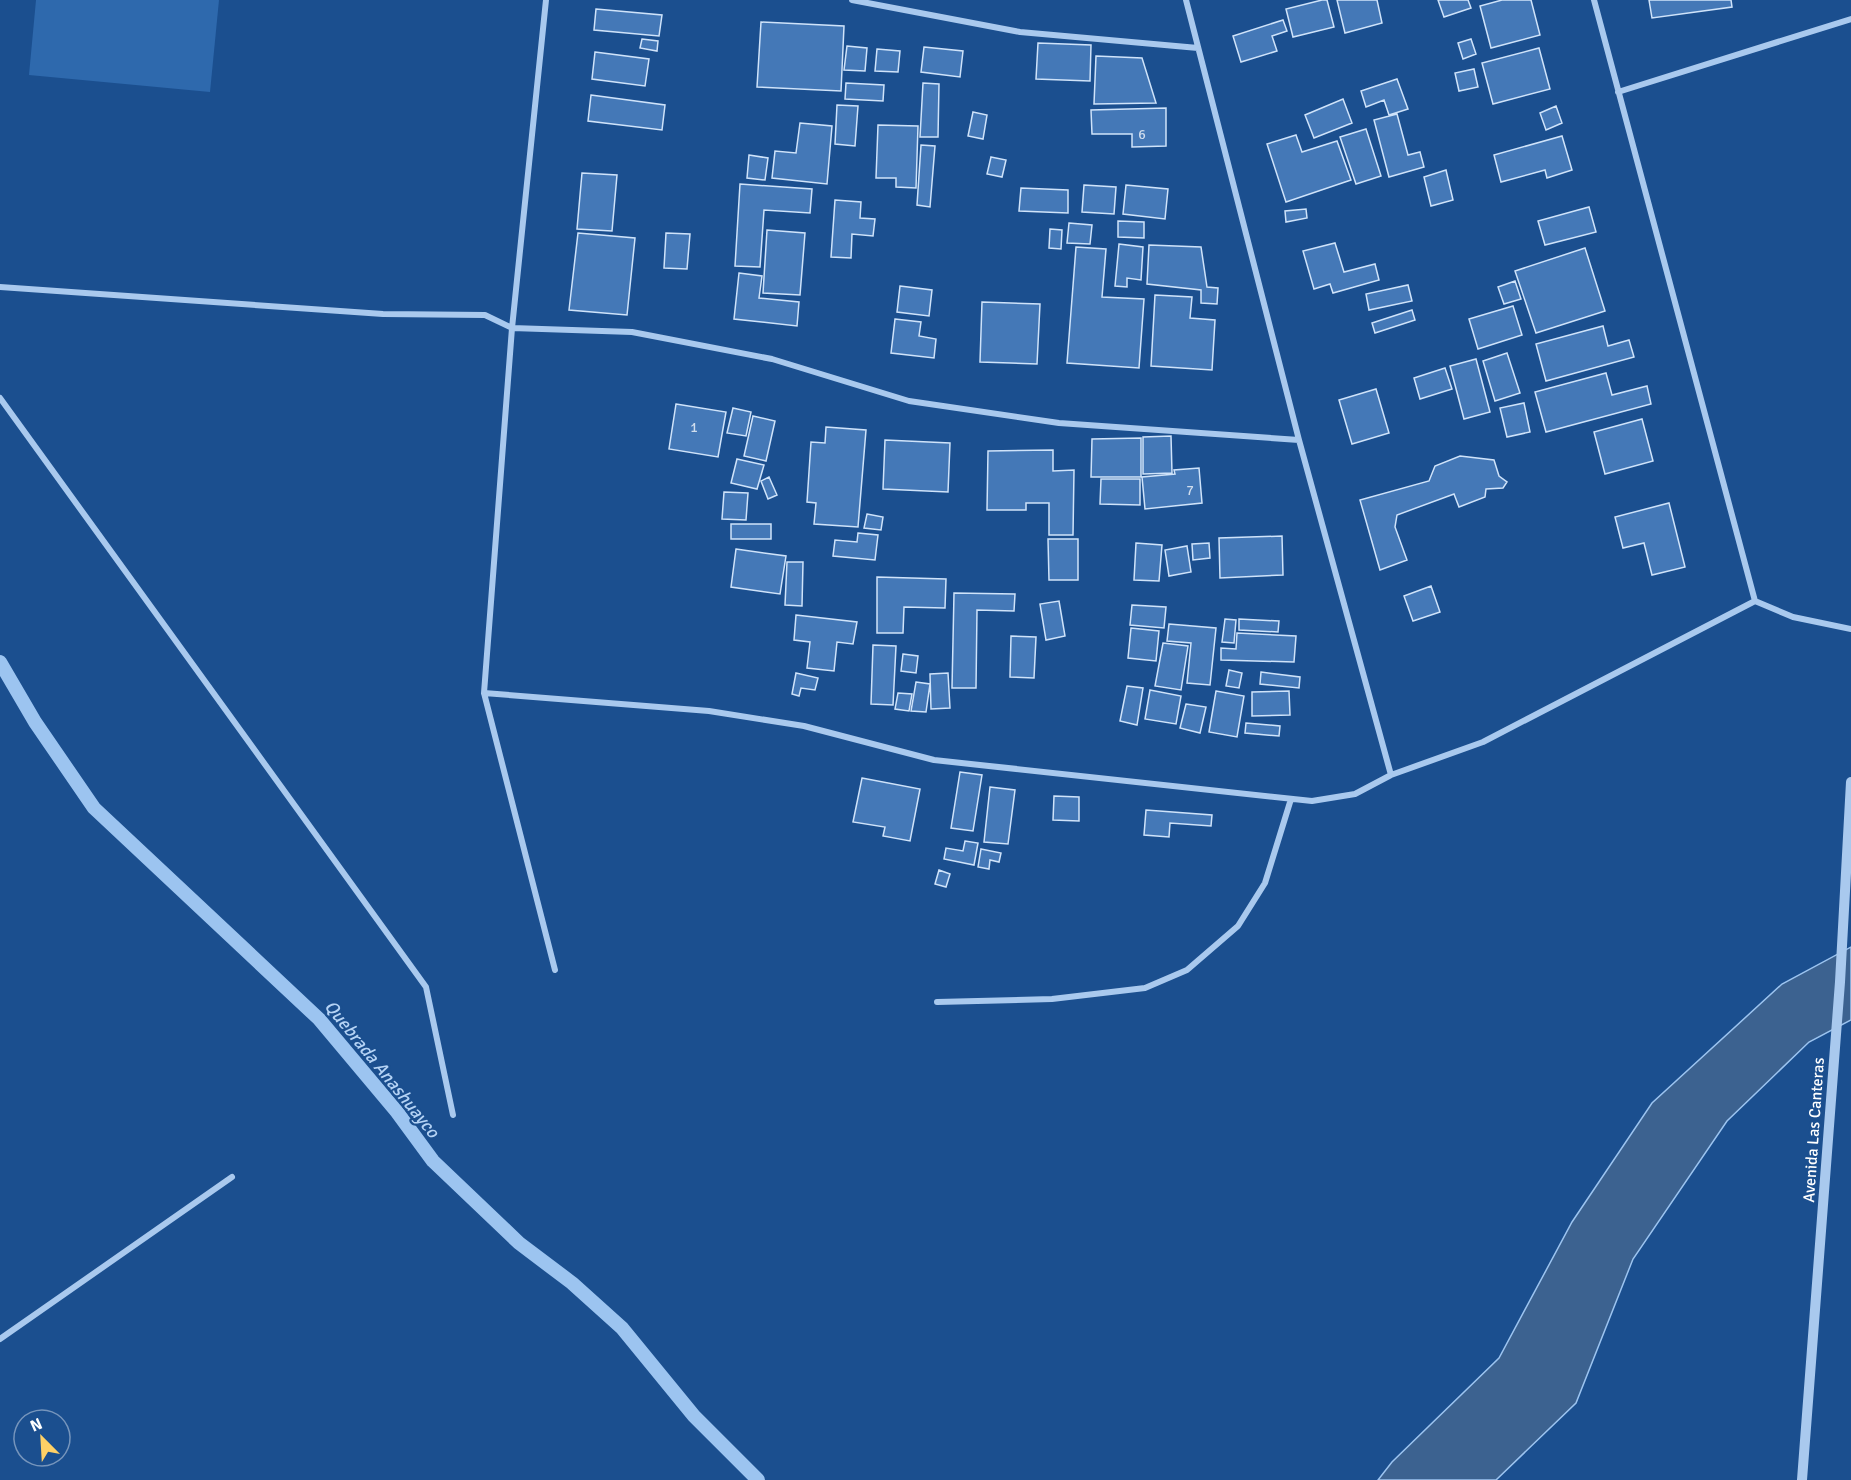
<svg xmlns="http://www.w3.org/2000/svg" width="1851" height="1480" font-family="Signika,sans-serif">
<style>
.green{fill:#2e69ad}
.water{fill:#3c6290;stroke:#9cc4f0;stroke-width:1.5}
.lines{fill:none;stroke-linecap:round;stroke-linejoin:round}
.stream{stroke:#9cc4f0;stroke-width:14}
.building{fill:#4478b7;stroke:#cfe3fa;stroke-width:1.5}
.minor{stroke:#a9c9ee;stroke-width:6}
.tertiary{stroke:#a9c9ee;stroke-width:10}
.labels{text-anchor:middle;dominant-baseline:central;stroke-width:4.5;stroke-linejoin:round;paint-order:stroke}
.number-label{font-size:14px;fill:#d0dded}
.street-label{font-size:16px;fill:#fff;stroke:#1b4f8f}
.water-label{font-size:18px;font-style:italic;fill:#b5d3f5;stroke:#1b4f8f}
</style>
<rect width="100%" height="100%" fill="#1b4f8f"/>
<path class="green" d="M 36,0 L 219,0 L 210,92 L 29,75 Z"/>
<path class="water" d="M 1851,947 L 1851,1020 L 1809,1042 L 1727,1121 L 1633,1259 L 1576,1403 L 1496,1480 L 1378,1480 L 1392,1462 L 1499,1358 L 1572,1222 L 1652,1103 L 1782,984 Z"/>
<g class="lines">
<path class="stream" d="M 0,662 L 35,722 L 94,808 L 319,1019 L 397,1112 L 433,1161 L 519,1243 L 572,1283 L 622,1328 L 694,1416 L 758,1480"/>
</g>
<path class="building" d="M 1322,0 L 1327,0 L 1334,27 L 1293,37 L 1286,9 Z
M 1337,0 L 1377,0 L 1382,23 L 1345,33 Z
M 1438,0 L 1468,0 L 1471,8 L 1444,17 Z
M 1502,0 L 1531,0 L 1540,35 L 1491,48 L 1480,6 Z
M 1649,0 L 1731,0 L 1732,7 L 1652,18 Z
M 596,9 L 662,15 L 659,36 L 594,30 Z
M 1283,20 L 1287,31 L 1272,36 L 1277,51 L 1241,62 L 1233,36 Z
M 761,22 L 844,26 L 841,91 L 757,87 Z
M 642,39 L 658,41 L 657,51 L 640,48 Z
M 1471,39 L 1476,54 L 1463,59 L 1458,43 Z
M 1038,43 L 1091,45 L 1090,81 L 1036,79 Z
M 847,46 L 867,48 L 865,71 L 844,70 Z
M 924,47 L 963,51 L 960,77 L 921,72 Z
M 1539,48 L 1550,89 L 1493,104 L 1482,63 Z
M 877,49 L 900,51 L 898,72 L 875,71 Z
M 595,52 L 649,59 L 645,86 L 592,79 Z
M 1096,56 L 1142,58 L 1156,103 L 1094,104 Z
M 1474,69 L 1478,87 L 1459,91 L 1455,73 Z
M 1397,79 L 1408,109 L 1389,115 L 1384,100 L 1366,107 L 1361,91 Z
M 846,83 L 884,85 L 883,101 L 845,99 Z
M 923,83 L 939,84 L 938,137 L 920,137 Z
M 591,95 L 665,105 L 662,130 L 588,121 Z
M 1343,99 L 1352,123 L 1314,138 L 1305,115 Z
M 837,105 L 858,106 L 855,146 L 835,144 Z
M 1556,106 L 1562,123 L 1546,130 L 1540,113 Z
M 1166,108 L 1166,146 L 1132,147 L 1132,134 L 1092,134 L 1091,110 Z
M 973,112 L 987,115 L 983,139 L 968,136 Z
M 1397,114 L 1408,155 L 1420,152 L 1424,167 L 1389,177 L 1374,120 Z
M 800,123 L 832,126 L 827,184 L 772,178 L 775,151 L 796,153 Z
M 878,125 L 918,126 L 916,188 L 896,187 L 896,178 L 876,178 Z
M 1366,129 L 1381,176 L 1356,184 L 1340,137 Z
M 1296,135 L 1302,152 L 1337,141 L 1351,180 L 1286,202 L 1267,144 Z
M 1562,136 L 1572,170 L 1547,178 L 1545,170 L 1501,182 L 1494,155 Z
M 921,145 L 935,146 L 930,207 L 917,205 Z
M 749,155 L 768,158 L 765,180 L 747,178 Z
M 991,157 L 1006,160 L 1002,177 L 987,174 Z
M 1446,170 L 1453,200 L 1431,206 L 1424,177 Z
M 582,173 L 617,175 L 612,231 L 577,229 Z
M 740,184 L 812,189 L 810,213 L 764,210 L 760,267 L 735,266 Z
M 1084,185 L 1116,187 L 1114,214 L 1082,212 Z
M 1126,185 L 1168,189 L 1165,219 L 1123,214 Z
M 1021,188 L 1068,190 L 1068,213 L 1019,211 Z
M 835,200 L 861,202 L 860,218 L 875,219 L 873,236 L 852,234 L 851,258 L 831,257 Z
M 1589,207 L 1596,232 L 1545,245 L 1538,221 Z
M 1306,209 L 1307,218 L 1286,222 L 1285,211 Z
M 1118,221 L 1144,222 L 1144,238 L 1118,237 Z
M 1069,223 L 1092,225 L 1090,244 L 1067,243 Z
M 1050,229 L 1062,230 L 1061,249 L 1049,248 Z
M 767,230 L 805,233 L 800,295 L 763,293 Z
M 578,233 L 635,238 L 627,315 L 569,310 Z
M 666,233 L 690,234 L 687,269 L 664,268 Z
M 1335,243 L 1344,272 L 1375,264 L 1379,280 L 1333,293 L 1330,284 L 1314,289 L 1303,251 Z
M 1119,244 L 1143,247 L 1141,280 L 1127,278 L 1127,287 L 1115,286 Z
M 1149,245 L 1201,247 L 1207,287 L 1218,288 L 1217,304 L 1201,303 L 1201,290 L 1147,284 Z
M 1076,247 L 1106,249 L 1102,297 L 1144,299 L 1139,368 L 1067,363 Z
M 1585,248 L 1605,311 L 1536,333 L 1515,271 Z
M 739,273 L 762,276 L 759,298 L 799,302 L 797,326 L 734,319 Z
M 1515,281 L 1521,299 L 1504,304 L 1498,287 Z
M 1408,285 L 1412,301 L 1369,310 L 1366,294 Z
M 900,286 L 932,290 L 929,316 L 897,312 Z
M 1155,295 L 1192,297 L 1190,318 L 1215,320 L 1212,370 L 1151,366 Z
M 982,302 L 1040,304 L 1037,364 L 980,362 Z
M 1513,306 L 1522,335 L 1478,349 L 1469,319 Z
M 1412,310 L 1415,320 L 1375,333 L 1372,323 Z
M 895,319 L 921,322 L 919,336 L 936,339 L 934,358 L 891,353 Z
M 1603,326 L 1608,346 L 1629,340 L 1634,357 L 1546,381 L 1536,344 Z
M 1507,353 L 1520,393 L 1495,401 L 1483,361 Z
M 1476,359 L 1490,412 L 1464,419 L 1450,366 Z
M 1445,368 L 1452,389 L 1420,399 L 1414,378 Z
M 1606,373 L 1612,395 L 1647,386 L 1651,404 L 1546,432 L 1535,392 Z
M 1376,389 L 1389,433 L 1352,444 L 1339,400 Z
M 1524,403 L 1530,432 L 1507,437 L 1500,408 Z
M 676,404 L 726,412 L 718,457 L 669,449 Z
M 733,408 L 751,412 L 746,436 L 727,433 Z
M 753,416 L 775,421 L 766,461 L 744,456 Z
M 1642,419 L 1653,461 L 1605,474 L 1594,432 Z
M 826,427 L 866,430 L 858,527 L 814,524 L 816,503 L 807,502 L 811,442 L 825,443 Z
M 1171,436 L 1172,473 L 1143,474 L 1143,437 Z
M 1141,438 L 1141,477 L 1091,477 L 1092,439 Z
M 885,440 L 950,443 L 948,492 L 883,489 Z
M 1053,450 L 1053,471 L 1074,470 L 1073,535 L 1049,535 L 1049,503 L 1026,503 L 1026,510 L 987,510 L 988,451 Z
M 1460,456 L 1494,460 L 1499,476 L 1507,482 L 1503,488 L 1486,489 L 1485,497 L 1459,507 L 1454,494 L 1397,515 L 1395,527 L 1407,560 L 1380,570 L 1360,500 L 1429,481 L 1435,466 Z
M 737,459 L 764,465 L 757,489 L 731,483 Z
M 1199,468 L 1202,503 L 1145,509 L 1142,477 L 1175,474 L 1174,470 Z
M 769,477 L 777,495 L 768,499 L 761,481 Z
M 1101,479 L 1140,479 L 1140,505 L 1100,504 Z
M 724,492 L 748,493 L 746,520 L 722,519 Z
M 1669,503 L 1685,567 L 1652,575 L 1644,543 L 1623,548 L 1615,517 Z
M 867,514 L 883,517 L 881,530 L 864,528 Z
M 731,524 L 771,524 L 771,539 L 731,539 Z
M 858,533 L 878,535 L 875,560 L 833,556 L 835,540 L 857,542 Z
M 1282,536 L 1283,575 L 1220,578 L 1219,538 Z
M 1048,539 L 1078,539 L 1078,580 L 1049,580 Z
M 1136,543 L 1162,545 L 1159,581 L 1134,580 Z
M 1209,543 L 1210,558 L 1193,560 L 1192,544 Z
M 1187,546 L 1191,572 L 1169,576 L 1165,550 Z
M 736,549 L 786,556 L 780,594 L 731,587 Z
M 787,562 L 803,562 L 802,606 L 785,605 Z
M 877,577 L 946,579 L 945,608 L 904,607 L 903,633 L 877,633 Z
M 1431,586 L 1440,612 L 1413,621 L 1404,596 Z
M 954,593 L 1015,594 L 1014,611 L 977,610 L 976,688 L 952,688 Z
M 1059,601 L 1065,636 L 1046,640 L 1040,604 Z
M 1132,605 L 1166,607 L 1164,628 L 1130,625 Z
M 796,615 L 857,622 L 853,644 L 837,642 L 834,671 L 807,668 L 810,642 L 794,640 Z
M 1225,619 L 1236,620 L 1234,643 L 1222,642 Z
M 1239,619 L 1279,621 L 1278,632 L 1239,630 Z
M 1169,624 L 1216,628 L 1210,685 L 1187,683 L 1191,643 L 1167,641 Z
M 1131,628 L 1159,631 L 1156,661 L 1128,658 Z
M 1237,633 L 1296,636 L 1294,662 L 1221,660 L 1221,648 L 1236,649 Z
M 1011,636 L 1036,637 L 1034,678 L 1010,677 Z
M 1163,643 L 1188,646 L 1181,690 L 1155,686 Z
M 873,645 L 896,646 L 893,705 L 871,704 Z
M 903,654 L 918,656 L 916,673 L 901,671 Z
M 1229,670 L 1242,673 L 1239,688 L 1226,686 Z
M 1261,672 L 1300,677 L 1299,688 L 1260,684 Z
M 796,673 L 818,678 L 815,690 L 801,688 L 799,696 L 792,694 Z
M 948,673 L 950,708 L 931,709 L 930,674 Z
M 916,682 L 930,684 L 926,712 L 911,711 Z
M 1127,686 L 1143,688 L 1137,725 L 1120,721 Z
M 1150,690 L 1181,696 L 1176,724 L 1145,719 Z
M 1216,691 L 1244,696 L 1237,737 L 1209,732 Z
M 1289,691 L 1290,715 L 1252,716 L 1252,692 Z
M 898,693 L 912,694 L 909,711 L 895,709 Z
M 1186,704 L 1206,707 L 1200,733 L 1180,728 Z
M 1246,723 L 1280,726 L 1279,736 L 1245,733 Z
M 960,772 L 982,775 L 973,831 L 951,828 Z
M 862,778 L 920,789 L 910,841 L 883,836 L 885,827 L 853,822 Z
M 990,787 L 1015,790 L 1008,844 L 984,842 Z
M 1054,796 L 1079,797 L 1079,821 L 1053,820 Z
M 1146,810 L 1212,815 L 1211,826 L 1170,823 L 1169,837 L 1144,835 Z
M 965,841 L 978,843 L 974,865 L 944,859 L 946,848 L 963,851 Z
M 981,849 L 1001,853 L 999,862 L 990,860 L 989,869 L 978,867 Z
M 939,870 L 950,874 L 946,887 L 935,884 Z"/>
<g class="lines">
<path class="minor" d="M 546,0 L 512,328 L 484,693 L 555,970
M 852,0 L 1020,32 L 1198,48
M 1186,0 L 1299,440 L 1391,775
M 1594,0 L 1755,601
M 1618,92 L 1851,19
M 0,287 L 383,314 L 485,315 L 512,328 L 632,332 L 772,359 L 909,401 L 1059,423 L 1299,440
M 0,398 L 426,987 L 453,1115
M 484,693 L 709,711 L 804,726 L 934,760 L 1312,801 L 1355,794 L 1391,775 L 1483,742 L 1755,601 L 1793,617 L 1851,629
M 937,1002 L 1052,999 L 1145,988 L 1187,970 L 1238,926 L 1265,883 L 1291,799
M 0,1339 L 232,1177"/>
<path class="tertiary" d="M 1802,1480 L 1840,982 L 1851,782"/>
</g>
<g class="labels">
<g class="number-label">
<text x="1142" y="134">6</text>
<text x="694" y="427">1</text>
<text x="1190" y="490">7</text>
</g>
<g class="street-label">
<text transform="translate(1814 1130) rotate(-86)">Avenida Las Canteras</text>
</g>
<g class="water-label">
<text transform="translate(382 1069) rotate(51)">Quebrada Anashuayco</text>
</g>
</g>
<g transform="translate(42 1438) rotate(336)"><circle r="28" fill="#1b4f8f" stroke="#7695bc" stroke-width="1.5"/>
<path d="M0-4.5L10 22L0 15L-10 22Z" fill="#ffd166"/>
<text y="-9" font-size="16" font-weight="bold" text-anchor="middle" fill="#ffffff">N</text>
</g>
</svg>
